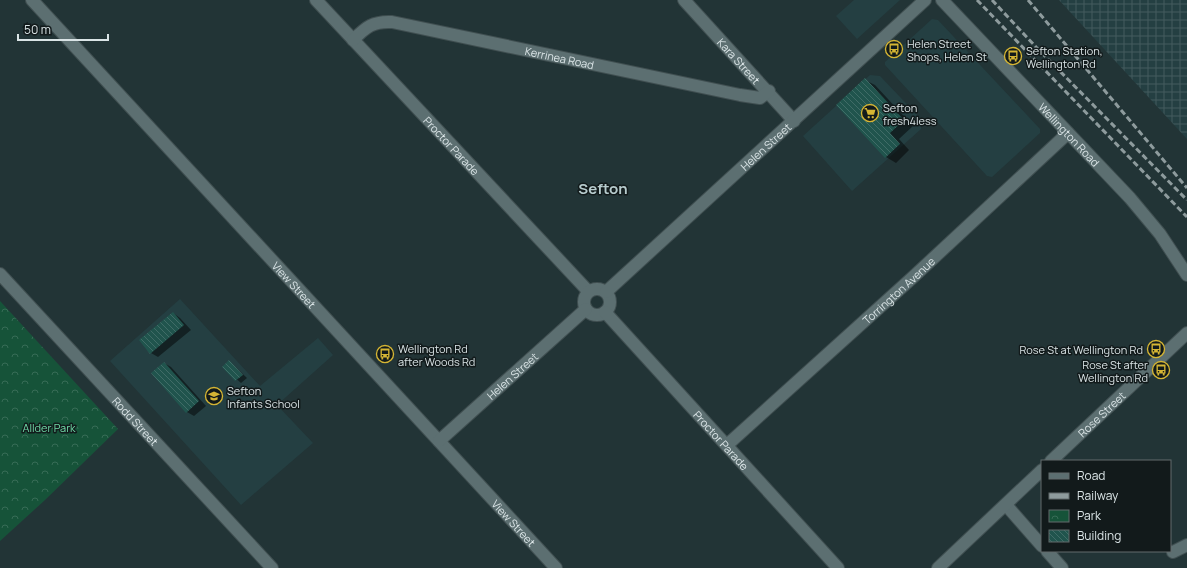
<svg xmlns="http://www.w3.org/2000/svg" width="1187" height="568" font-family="Manrope,sans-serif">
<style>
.built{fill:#243f42}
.industrial{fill:url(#industrial-grid)}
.park{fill:url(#park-crowns)}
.shadow{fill:#0007}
.building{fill:url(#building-back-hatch)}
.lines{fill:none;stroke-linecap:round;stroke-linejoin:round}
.minor-casing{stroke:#404f51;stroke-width:14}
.minor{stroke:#5c6f71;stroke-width:12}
.rail{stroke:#8e9b9d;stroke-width:3;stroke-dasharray:6 3;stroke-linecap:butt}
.labels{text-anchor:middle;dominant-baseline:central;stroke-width:3;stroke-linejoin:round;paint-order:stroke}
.poi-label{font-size:11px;fill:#dae4e6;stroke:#121a1b;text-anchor:start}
.street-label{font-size:11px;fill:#dae4e6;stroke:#121a1b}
.park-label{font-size:11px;fill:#71dca9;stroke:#121a1b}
.district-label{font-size:15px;font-weight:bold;fill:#b6cbcd;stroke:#121a1b}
</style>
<defs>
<pattern id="industrial-grid" width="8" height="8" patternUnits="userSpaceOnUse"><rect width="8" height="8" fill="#243f42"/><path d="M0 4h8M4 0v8" fill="none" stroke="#435b5d"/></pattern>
<pattern id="park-crowns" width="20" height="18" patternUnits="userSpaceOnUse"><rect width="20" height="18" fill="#165339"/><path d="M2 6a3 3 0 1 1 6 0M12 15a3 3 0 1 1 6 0" fill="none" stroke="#376c56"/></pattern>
<pattern id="building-back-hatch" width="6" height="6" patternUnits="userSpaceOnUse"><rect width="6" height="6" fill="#20544d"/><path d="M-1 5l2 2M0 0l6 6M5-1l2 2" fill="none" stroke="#406c67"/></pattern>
</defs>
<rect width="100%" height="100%" fill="#223436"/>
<path class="built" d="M 854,0 L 900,0 L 857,39 L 836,16 Z
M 932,19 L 938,20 L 1040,129 L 1040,133 L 992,177 L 987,176 L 885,65 L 885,62 Z
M 870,75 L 880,76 L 921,119 L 921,129 L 852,191 L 803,136 Z
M 180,299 L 260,386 L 318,338 L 333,355 L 277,405 L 313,443 L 241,505 L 110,361 Z"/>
<path class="industrial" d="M 1059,0 L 1187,0 L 1187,139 Z"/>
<path class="park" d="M 0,301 L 118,429 L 45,500 L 0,541 Z"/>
<path class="shadow" d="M 865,80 L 875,85 L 913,126 L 899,139 L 909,150 L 896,163 L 886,157 L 837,105 Z
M 173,313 L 180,318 L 191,330 L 158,357 L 151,353 Z
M 229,361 L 247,378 L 241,383 L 223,367 Z
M 164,363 L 171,367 L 206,406 L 194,416 L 187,412 Z"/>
<path class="building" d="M 865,78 L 904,120 L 890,133 L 900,144 L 885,158 L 836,105 Z
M 173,312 L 184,325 L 150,354 L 139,340 Z
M 229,360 L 243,375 L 235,381 L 222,367 Z
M 164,362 L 199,401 L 186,413 L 151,373 Z"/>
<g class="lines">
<g class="minor-casing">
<g id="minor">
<path id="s1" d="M 32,0 L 556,568"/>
<path id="s2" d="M 316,0 L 588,291"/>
<path id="s3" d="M 684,0 L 794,121"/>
<path id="s4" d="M 942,0 L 1130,198 L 1160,234 L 1187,275"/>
<path id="s5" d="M 353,40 C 366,27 373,21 392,22 L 740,95 L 760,98 L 769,91"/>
<path id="s6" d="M 0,274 L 272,568"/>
<circle cx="597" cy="302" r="13"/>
<path id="s7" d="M 606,292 L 925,0"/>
<path id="s8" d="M 605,312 L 838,568"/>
<path id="s9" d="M 439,441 L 586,309"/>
<path id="s10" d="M 727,445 L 912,278 L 1068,133"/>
<path id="s11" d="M 1051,461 L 1187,333"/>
<path d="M 1006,505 L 1042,546"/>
<path d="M 1047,551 L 1062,568"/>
<path d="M 1173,552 L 1187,545"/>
<path d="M 938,568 L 1042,470"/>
</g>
</g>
<use href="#minor" class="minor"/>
<path class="rail" d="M 977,0 L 1187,217
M 992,0 L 1036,47 L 1187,200
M 1028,0 L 1187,188"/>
</g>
<defs>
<g id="bus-ring" transform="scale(0.9)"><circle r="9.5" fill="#121a1b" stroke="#d5b534" stroke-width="1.5"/><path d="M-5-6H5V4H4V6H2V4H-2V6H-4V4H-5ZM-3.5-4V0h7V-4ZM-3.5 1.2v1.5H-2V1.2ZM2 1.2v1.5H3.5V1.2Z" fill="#d5b534"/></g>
<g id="supermarket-ring" transform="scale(0.9)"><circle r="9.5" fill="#121a1b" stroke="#d5b534" stroke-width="1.5"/><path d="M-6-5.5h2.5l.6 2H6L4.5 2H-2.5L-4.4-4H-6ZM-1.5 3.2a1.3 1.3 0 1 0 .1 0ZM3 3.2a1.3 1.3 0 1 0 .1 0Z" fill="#d5b534"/></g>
<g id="school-ring" transform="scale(0.9)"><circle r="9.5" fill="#121a1b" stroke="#d5b534" stroke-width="1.5"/><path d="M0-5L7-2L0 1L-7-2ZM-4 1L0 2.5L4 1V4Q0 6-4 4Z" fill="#d5b534"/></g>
</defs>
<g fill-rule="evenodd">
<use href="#bus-ring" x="894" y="49"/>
<use href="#bus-ring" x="1013" y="56"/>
<use href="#supermarket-ring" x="870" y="113"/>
<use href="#bus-ring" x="1156" y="349"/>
<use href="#bus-ring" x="385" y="354"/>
<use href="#bus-ring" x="1161" y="370"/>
<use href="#school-ring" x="214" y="396"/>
</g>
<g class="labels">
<g class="poi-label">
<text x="907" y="43">Helen Street<tspan x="907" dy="13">Shops, Helen St</tspan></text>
<text x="1026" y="50">Sefton Station,<tspan x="1026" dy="13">Wellington Rd</tspan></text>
<text x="883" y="107">Sefton<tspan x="883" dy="13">fresh4less</tspan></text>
<text x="398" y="348">Wellington Rd<tspan x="398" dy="13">after Woods Rd</tspan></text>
<text x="1143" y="349" text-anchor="end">Rose St at Wellington Rd</text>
<text x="1148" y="364" text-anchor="end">Rose St after<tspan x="1148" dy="13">Wellington Rd</tspan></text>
<text x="227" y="390">Sefton<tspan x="227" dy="13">Infants School</tspan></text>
</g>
<g class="street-label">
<text stroke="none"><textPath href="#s5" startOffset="216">Kerrinea Road</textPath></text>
<text stroke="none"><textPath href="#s3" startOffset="82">Kara Street</textPath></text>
<text stroke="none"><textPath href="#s4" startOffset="185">Wellington Road</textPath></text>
<text stroke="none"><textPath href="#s2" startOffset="199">Proctor Parade</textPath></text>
<text stroke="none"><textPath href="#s7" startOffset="216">Helen Street</textPath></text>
<text stroke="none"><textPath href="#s1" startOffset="387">View Street</textPath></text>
<text stroke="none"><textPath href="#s10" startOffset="231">Torrington Avenue</textPath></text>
<text stroke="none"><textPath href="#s9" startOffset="98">Helen Street</textPath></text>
<text stroke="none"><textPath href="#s11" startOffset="69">Rose Street</textPath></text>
<text stroke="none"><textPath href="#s6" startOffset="200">Rodd Street</textPath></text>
<text stroke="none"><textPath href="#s8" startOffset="173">Proctor Parade</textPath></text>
<text stroke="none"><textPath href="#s1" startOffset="711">View Street</textPath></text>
</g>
<g class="park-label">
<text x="49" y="427">Allder Park</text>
</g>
<g class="district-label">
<text x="603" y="188">Sefton</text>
</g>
</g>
<rect x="1041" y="460" width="130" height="92" fill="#121a1b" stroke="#626b6c"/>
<rect x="1049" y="473" width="20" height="6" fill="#5c6f71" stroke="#626b6c"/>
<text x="1077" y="480" font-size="12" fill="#dae4e6">Road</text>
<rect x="1049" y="493" width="20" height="6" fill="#8e9b9d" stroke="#626b6c"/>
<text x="1077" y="500" font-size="12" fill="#dae4e6">Railway</text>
<rect x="1049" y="510" width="20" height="12" fill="url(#park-crowns)" stroke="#626b6c"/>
<text x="1077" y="520" font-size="12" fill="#dae4e6">Park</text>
<rect x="1049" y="530" width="20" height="12" fill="url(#building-back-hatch)" stroke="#626b6c"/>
<text x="1077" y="540" font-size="12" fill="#dae4e6">Building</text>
<path d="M18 34v6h90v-6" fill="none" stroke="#dae4e6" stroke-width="2"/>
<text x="24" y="34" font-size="12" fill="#dae4e6" stroke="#121a1b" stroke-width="3" paint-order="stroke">50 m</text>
</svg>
